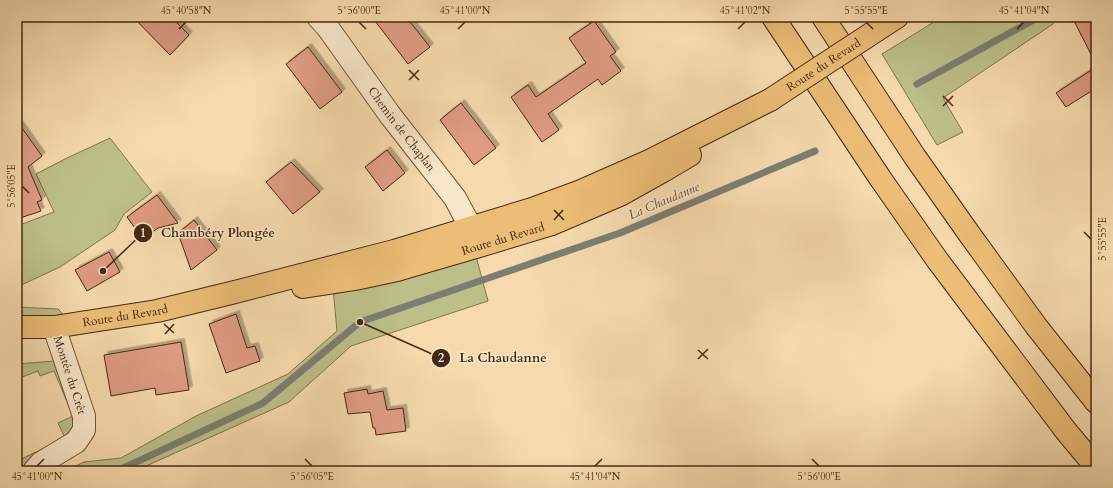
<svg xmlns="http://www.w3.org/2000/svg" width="1113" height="488" font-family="Cardo,serif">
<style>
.green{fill:#bdbf89;stroke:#82744c}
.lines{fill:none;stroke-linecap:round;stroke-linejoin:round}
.stream{stroke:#7d7e72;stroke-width:7}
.building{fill:#df9c83;stroke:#47280e;filter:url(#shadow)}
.minor-casing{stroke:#735436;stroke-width:24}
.major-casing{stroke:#47280e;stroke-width:24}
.highway-casing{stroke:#47280e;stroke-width:24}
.minor{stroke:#f9e7ca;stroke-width:22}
.major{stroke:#ebbd76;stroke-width:22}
.highway{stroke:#ebbd76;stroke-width:22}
.major-bridge-casing{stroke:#47280e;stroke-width:24;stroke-linecap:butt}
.major-bridge{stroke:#ebbd76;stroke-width:22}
.ticks{fill:none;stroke:#47280e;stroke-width:1.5}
.labels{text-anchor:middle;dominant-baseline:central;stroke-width:3;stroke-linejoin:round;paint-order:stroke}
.street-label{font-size:12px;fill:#47280e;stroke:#f9e7ca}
.water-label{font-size:13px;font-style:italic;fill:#5e4c38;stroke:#f9e7ca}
.leader{fill:none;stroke:#47280e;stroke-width:1.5}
.callout-dot{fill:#47280e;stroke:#f9e7ca;stroke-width:1.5}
.mark-label{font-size:12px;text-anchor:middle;font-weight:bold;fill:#fff}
.callout-label{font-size:13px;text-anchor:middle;font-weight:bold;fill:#47280e;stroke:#f9e7ca;stroke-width:3;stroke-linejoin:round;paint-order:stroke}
.neatline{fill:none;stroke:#47280e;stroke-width:1.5}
.ticks-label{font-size:10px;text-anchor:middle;fill:#47280e}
</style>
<defs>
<filter id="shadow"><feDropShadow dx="3.5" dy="-3.5" stdDeviation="0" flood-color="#0004"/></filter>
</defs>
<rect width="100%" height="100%" fill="#f6daad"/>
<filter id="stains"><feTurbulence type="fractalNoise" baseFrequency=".005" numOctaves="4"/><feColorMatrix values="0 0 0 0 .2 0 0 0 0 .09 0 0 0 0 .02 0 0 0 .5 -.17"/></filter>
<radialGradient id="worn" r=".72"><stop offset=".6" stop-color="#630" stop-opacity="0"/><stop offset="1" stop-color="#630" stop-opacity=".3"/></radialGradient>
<path class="green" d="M 942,17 L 1057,17 L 1053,24 L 943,98 L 963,132 L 937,145 L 882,54 Z
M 110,138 L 152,192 L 124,214 L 115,230 L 60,267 L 17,287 L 17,226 L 54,212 L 36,174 L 67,158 Z
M 476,256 L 488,301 L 351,346 L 289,402 L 135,471 L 65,471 L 84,462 L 121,458 L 196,416 L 288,374 L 337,331 L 333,288 Z
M 17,307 L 58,309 L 61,312 L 63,316 L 17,319 Z
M 54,361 L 77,416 L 76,428 L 69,442 L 35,460 L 28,467 L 19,469 L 17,469 L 17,461 L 65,438 L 58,423 L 73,416 L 54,371 L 40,376 L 38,371 L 17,379 L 17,364 Z"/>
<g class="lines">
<path class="stream" d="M 917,84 L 1039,17
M 117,471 L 263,403 L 360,322 L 620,233 L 815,151"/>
</g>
<path class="building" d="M 133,17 L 171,17 L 189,35 L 170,55 Z
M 372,17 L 406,17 L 430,47 L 408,64 Z
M 1072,17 L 1096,17 L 1096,64 Z
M 594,21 L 616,52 L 610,56 L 621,71 L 602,85 L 598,79 L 548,114 L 559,130 L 542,142 L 511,97 L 528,85 L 536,97 L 586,63 L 569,38 Z
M 308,47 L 342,92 L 320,109 L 286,64 Z
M 1096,67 L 1096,88 L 1066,107 L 1056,93 Z
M 461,103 L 496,148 L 474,165 L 440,120 Z
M 17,121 L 42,156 L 28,167 L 42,200 L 37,202 L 41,211 L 17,219 Z
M 387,150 L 405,173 L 383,191 L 365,167 Z
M 291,162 L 320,192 L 293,214 L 266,182 Z
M 157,195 L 178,223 L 158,228 L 143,239 L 127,217 Z
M 194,220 L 217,250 L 191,270 L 178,233 Z
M 109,252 L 120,272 L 87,291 L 75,270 Z
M 236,314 L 247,348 L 255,346 L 260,361 L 226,373 L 209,324 Z
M 181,342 L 189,390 L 156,395 L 155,388 L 111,396 L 104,355 Z
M 367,389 L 368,394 L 383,391 L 387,410 L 403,408 L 406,431 L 376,435 L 375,428 L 373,428 L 370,412 L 348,414 L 344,393 Z"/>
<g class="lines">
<g class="minor-casing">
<g id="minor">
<path id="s1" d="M 318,17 L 328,28 L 390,115 L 455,198 L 471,228 L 475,245"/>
<path d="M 34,471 L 41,463 L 76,442 L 84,430 L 84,416 L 54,327"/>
</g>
</g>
<g class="major-casing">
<g id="major">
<path d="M 883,26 L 897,17"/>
<path id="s2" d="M 303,287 L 355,279 L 397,270 L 476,247 L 552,224 L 620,195 L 663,171 L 690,155"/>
<path id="s3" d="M 17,327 L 54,327 L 157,311 L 231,293 L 394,251 L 532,209 L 581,191 L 649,161 L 770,100"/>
</g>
</g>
<g class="highway-casing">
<path id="highway" d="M 773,17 L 880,178 L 938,261 L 1066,431 L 1096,467
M 823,17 L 915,157 L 970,235 L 1036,326 L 1096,402"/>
</g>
<use href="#minor" class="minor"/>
<use href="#major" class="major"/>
<use href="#highway" class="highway"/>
<g class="major-bridge-casing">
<g id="major-bridge">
<path id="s4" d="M 770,100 L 883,26"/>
</g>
</g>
<use href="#major-bridge" class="major-bridge"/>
</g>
<path class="ticks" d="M 359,22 L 366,29M 866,22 L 873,29M 179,29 L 186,22M 458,29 L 465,22M 738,29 L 745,22M 1017,29 L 1024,22M 409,70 L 419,80M 409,80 L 419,70M 943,96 L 953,106M 943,106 L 953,96M 22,186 L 29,193M 554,210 L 564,220M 554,220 L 563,210M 1084,232 L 1091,239M 164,324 L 174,333M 165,334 L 174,324M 698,350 L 708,359M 698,359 L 708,349M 305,459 L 312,466M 812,459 L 819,466M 37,466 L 44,459M 595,466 L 602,459"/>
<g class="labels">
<g class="street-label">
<text stroke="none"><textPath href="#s4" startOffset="64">Route du Revard</textPath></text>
<text stroke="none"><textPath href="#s1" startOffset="140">Chemin de Chaplan</textPath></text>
<text stroke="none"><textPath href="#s2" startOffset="206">Route du Revard</textPath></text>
<text stroke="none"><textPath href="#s3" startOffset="109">Route du Revard</textPath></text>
<text transform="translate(70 375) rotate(72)">Montée du Crêt</text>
</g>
<g class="water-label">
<text transform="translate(664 201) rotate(-23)">La Chaudanne</text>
</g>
</g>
<path class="leader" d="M103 271L143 233M360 322L441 358"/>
<g class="callout-dot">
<circle cx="103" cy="271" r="4"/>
<circle cx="360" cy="322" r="4"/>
<circle cx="143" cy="233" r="10"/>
<circle cx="441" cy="358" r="10"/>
</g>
<g class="mark-label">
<text x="143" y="237">1</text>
<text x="441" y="362">2</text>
</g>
<g class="callout-label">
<text x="218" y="237">Chambéry Plongée</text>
<text x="503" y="362">La Chaudanne</text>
</g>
<rect width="1113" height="488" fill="none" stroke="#f6daad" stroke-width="44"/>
<rect x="22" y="22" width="1069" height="444" class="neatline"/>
<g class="ticks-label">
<text x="186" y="14">45°40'58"N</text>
<text x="359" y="14">5°56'00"E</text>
<text x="465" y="14">45°41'00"N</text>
<text x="745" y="14">45°41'02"N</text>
<text x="866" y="14">5°55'55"E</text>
<text x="1024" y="14">45°41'04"N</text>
<text transform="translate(11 186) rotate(-90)" y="4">5°56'05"E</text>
<text transform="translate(1102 239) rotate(-90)" y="4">5°55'55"E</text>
<text x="37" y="480">45°41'00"N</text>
<text x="312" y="480">5°56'05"E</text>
<text x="595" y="480">45°41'04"N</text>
<text x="819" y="480">5°56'00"E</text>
</g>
<rect width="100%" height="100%" filter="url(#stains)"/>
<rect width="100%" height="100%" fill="url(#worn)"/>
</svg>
